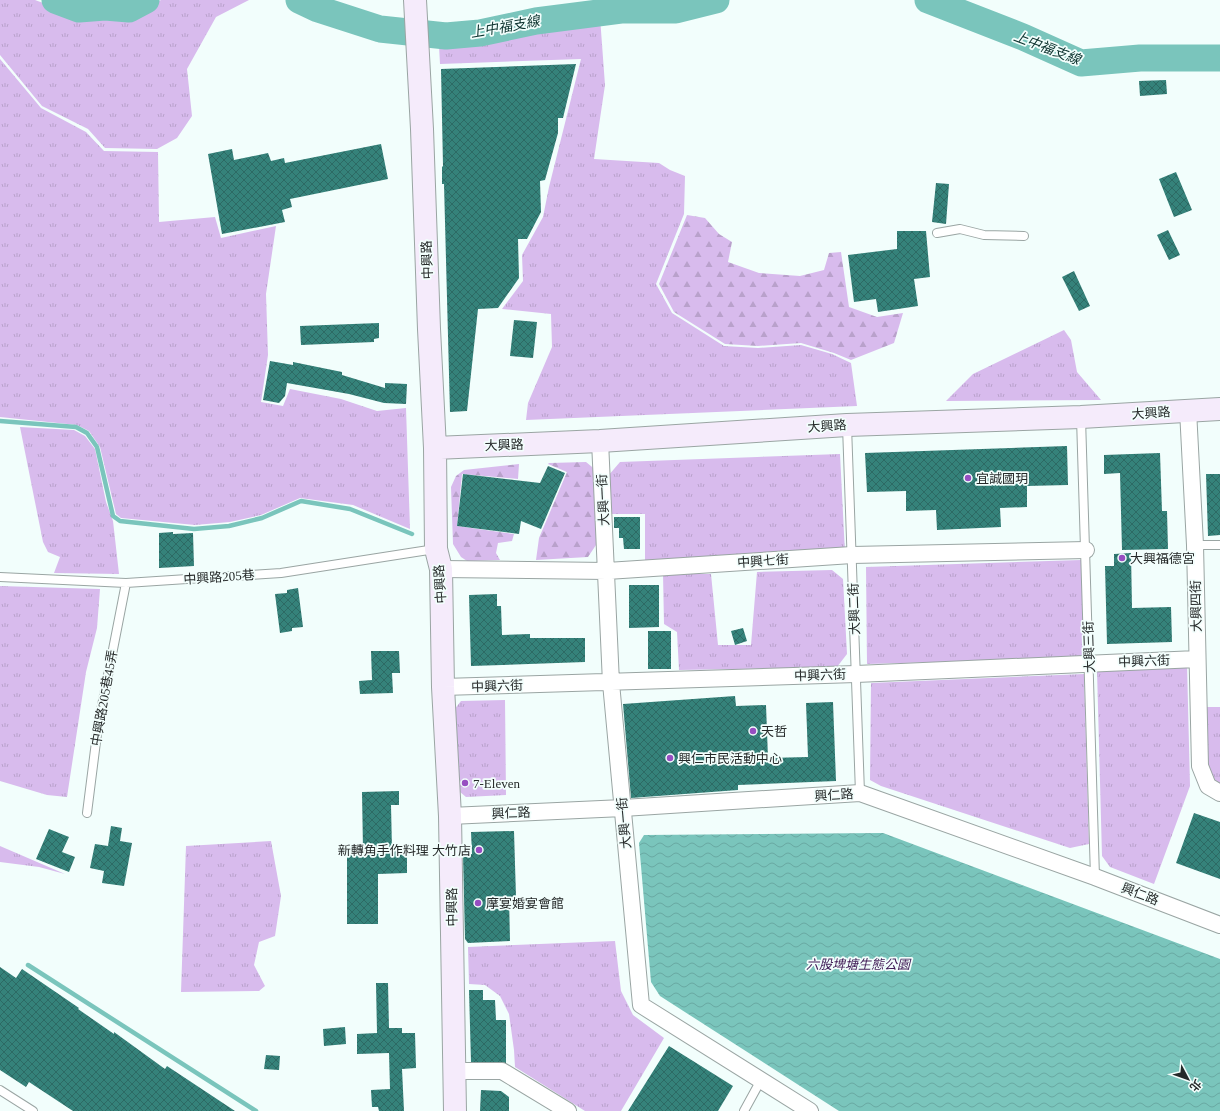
<svg xmlns="http://www.w3.org/2000/svg" width="1220" height="1111" font-family="'Times New Roman','Noto Sans TC',serif">
<style>
.grass{fill:url(#grass-tufts)}
.forest{fill:url(#forest-firs)}
.water{fill:url(#water-waves)}
.lines{fill:none;stroke-linecap:round;stroke-linejoin:round}
.stream{stroke:#7ac5bc;stroke-width:4.5}
.river{stroke:#7ac5bc;stroke-width:27}
.building{fill:url(#building-cross-hatch)}
.lane-casing{stroke:#9aa5a3;stroke-width:10}
.street-casing{stroke:#9aa5a3;stroke-width:18}
.secondary-casing{stroke:#9aa5a3;stroke-width:24}
.lane{stroke:#fff;stroke-width:8}
.street{stroke:#fff;stroke-width:16}
.secondary{stroke:#f5ebfb;stroke-width:22}
.poi-dot{fill:#974ec1;stroke:#f2fefc;stroke-width:1.5}
.labels{text-anchor:middle;dominant-baseline:central;stroke-width:3.5;stroke-linejoin:round;paint-order:stroke}
.street-label{font-size:13px;fill:#252929;stroke:#f2fefc}
.poi-label{font-size:13px;fill:#252929;stroke:#f2fefc;text-anchor:start}
.park-label{font-size:13px;font-style:italic;fill:#3f1a55;stroke:#f2fefc}
.water-label{font-size:14px;font-style:italic;fill:#0d332f;stroke:#f2fefc}
</style>
<defs>
<pattern id="grass-tufts" width="24" height="20" patternUnits="userSpaceOnUse"><rect width="24" height="20" fill="#d8bbed"/><path d="M3 7l-1-3M5 7V3M7 7l1-3M15 17l-1-3M17 17v-4M19 17l1-3" fill="none" stroke="#b9a1cb"/></pattern>
<pattern id="forest-firs" width="22" height="20" patternUnits="userSpaceOnUse"><rect width="22" height="20" fill="#d8bbed"/><path d="M5 1l3.5 6h-7zM16 11l3.5 6h-7z" fill="#b9a1cb"/></pattern>
<pattern id="water-waves" width="16" height="10" patternUnits="userSpaceOnUse"><rect width="16" height="10" fill="#7ac5bc"/><path d="M0 5q4-4 8 0t8 0" fill="none" stroke="#69a9a2"/></pattern>
<pattern id="building-cross-hatch" width="8" height="8" patternUnits="userSpaceOnUse"><rect width="8" height="8" fill="#35827a"/><path d="M0 0l8 8M0 8l8-8" fill="none" stroke="#2d6a64"/></pattern>
</defs>
<rect width="100%" height="100%" fill="#f2fefc"/>
<path class="grass" d="M 0,0 L 35,0 L 78,16 L 129,18 L 161,0 L 249,0 L 216,17 L 187,69 L 192,116 L 177,138 L 157,149 L 105,148 L 88,129 L 42,106 L 0,55 Z
M 600,17 L 605,85 L 594,159 L 659,163 L 670,170 L 685,176 L 684,214 L 656,284 L 672,313 L 724,346 L 758,348 L 801,345 L 832,354 L 851,363 L 857,406 L 526,420 L 528,403 L 552,347 L 551,314 L 502,309 L 523,281 L 522,255 L 543,217 L 549,187 L 581,59 L 440,64 L 439,46 L 451,48 L 514,35 L 566,22 Z
M 0,59 L 41,108 L 86,132 L 104,151 L 158,152 L 159,222 L 215,217 L 221,238 L 276,226 L 266,294 L 268,355 L 261,402 L 283,406 L 290,389 L 341,399 L 377,411 L 406,408 L 410,529 L 353,505 L 300,498 L 261,515 L 230,522 L 195,525 L 121,518 L 116,514 L 100,447 L 89,431 L 77,425 L 0,417 Z
M 1064,330 L 1071,340 L 1077,372 L 1101,400 L 946,401 L 973,374 Z
M 20,427 L 74,430 L 85,436 L 95,449 L 106,502 L 113,521 L 119,574 L 54,573 L 60,557 L 48,552 L 43,542 Z
M 840,454 L 845,553 L 645,561 L 645,514 L 609,514 L 608,476 L 620,462 Z
M 1081,560 L 1086,658 L 867,664 L 866,567 Z
M 832,570 L 843,579 L 847,654 L 837,667 L 679,670 L 677,632 L 664,624 L 663,574 L 711,574 L 718,645 L 751,645 L 757,572 Z
M 0,586 L 100,589 L 97,628 L 86,672 L 67,797 L 47,795 L 0,781 Z
M 1187,664 L 1190,786 L 1154,884 L 1110,867 L 1102,856 L 1097,670 Z
M 1084,674 L 1089,844 L 1070,848 L 881,786 L 870,780 L 871,683 Z
M 505,700 L 506,795 L 466,797 L 454,787 L 450,715 L 461,701 Z
M 1205,707 L 1220,707 L 1220,786 L 1210,776 L 1207,758 Z
M 271,841 L 281,896 L 275,936 L 259,942 L 254,965 L 265,986 L 259,991 L 181,992 L 186,846 Z
M 0,846 L 65,874 L 39,867 L 0,862 Z
M 615,941 L 621,991 L 633,1015 L 664,1038 L 621,1111 L 585,1111 L 515,1067 L 514,1050 L 509,1014 L 500,996 L 485,985 L 469,984 L 468,947 Z"/>
<path class="forest" d="M 687,215 L 705,218 L 719,234 L 732,242 L 728,262 L 759,273 L 800,276 L 824,270 L 829,253 L 841,252 L 849,307 L 877,317 L 903,313 L 894,343 L 851,360 L 834,353 L 801,343 L 758,346 L 725,344 L 674,312 L 659,284 Z
M 586,462 L 597,471 L 598,542 L 588,557 L 536,560 L 539,538 L 567,472 L 548,464 L 549,463 Z
M 519,464 L 518,479 L 462,474 L 457,526 L 514,534 L 512,541 L 498,543 L 496,553 L 500,560 L 467,561 L 461,557 L 453,544 L 451,487 L 456,476 L 464,470 Z"/>
<path class="water" d="M 883,833 L 1220,959 L 1220,1111 L 839,1111 L 660,996 L 651,982 L 639,843 L 644,835 Z"/>
<g class="lines">
<path class="stream" d="M 0,421 L 76,427 L 87,433 L 97,447 L 113,516 L 120,521 L 194,529 L 229,526 L 262,518 L 301,501 L 350,509 L 412,534
M 28,965 L 256,1111"/>
<path class="river" d="M 55,0 L 79,9 L 105,7 L 129,9 L 146,0
M 299,0 L 318,9 L 380,29 L 446,36 L 480,33 L 536,21 L 621,10 L 676,10 L 716,0
M 928,0 L 1023,37 L 1081,63 L 1140,58 L 1220,58"/>
</g>
<path class="building" d="M 576,64 L 563,118 L 558,118 L 558,133 L 545,180 L 540,181 L 541,212 L 527,239 L 518,239 L 519,278 L 498,308 L 478,309 L 467,411 L 450,412 L 444,184 L 442,184 L 442,167 L 443,166 L 441,69 Z
M 1166,80 L 1167,94 L 1140,96 L 1139,81 Z
M 381,144 L 388,179 L 290,199 L 292,207 L 282,210 L 285,222 L 222,234 L 208,154 L 232,149 L 234,160 L 268,153 L 271,161 L 284,158 L 285,163 Z
M 1176,172 L 1192,210 L 1174,217 L 1159,179 Z
M 936,183 L 949,184 L 946,224 L 932,222 Z
M 1168,230 L 1180,255 L 1169,260 L 1157,235 Z
M 897,231 L 926,231 L 930,277 L 914,279 L 918,306 L 878,312 L 876,299 L 854,302 L 848,255 L 897,249 Z
M 1074,271 L 1090,306 L 1079,311 L 1062,277 Z
M 514,320 L 537,322 L 533,358 L 510,356 Z
M 379,323 L 379,338 L 374,339 L 374,342 L 301,345 L 300,326 Z
M 270,361 L 293,365 L 293,362 L 342,372 L 342,375 L 385,388 L 385,383 L 407,384 L 406,404 L 384,403 L 349,394 L 287,383 L 285,396 L 279,403 L 263,400 Z
M 1067,446 L 1068,485 L 1027,486 L 1027,507 L 1000,508 L 1001,527 L 937,530 L 936,510 L 906,511 L 906,491 L 867,492 L 865,453 Z
M 1160,453 L 1162,511 L 1167,511 L 1168,549 L 1122,550 L 1120,473 L 1104,474 L 1104,455 Z
M 548,466 L 565,473 L 541,529 L 521,521 L 519,534 L 457,526 L 463,474 L 540,483 Z
M 1206,474 L 1220,474 L 1220,535 L 1208,536 Z
M 614,517 L 640,517 L 640,549 L 624,549 L 623,538 L 619,538 L 619,528 L 614,528 Z
M 173,532 L 173,534 L 193,533 L 194,566 L 159,568 L 159,533 Z
M 1131,553 L 1132,608 L 1171,607 L 1172,642 L 1107,644 L 1105,566 L 1114,566 L 1114,554 Z
M 629,585 L 659,585 L 659,627 L 629,628 Z
M 298,588 L 303,627 L 292,628 L 292,631 L 280,633 L 275,594 L 287,593 L 287,590 Z
M 497,594 L 497,606 L 501,606 L 502,635 L 530,634 L 530,638 L 585,638 L 585,662 L 471,666 L 469,595 Z
M 743,628 L 747,641 L 735,645 L 731,631 Z
M 648,631 L 671,631 L 671,669 L 648,669 Z
M 371,651 L 399,651 L 400,673 L 392,673 L 393,693 L 360,694 L 359,681 L 372,680 Z
M 735,696 L 736,706 L 766,705 L 768,758 L 808,757 L 806,703 L 833,702 L 836,781 L 738,785 L 738,790 L 631,798 L 623,704 Z
M 399,791 L 399,805 L 391,805 L 392,850 L 407,849 L 407,873 L 378,874 L 378,924 L 347,924 L 347,850 L 363,850 L 362,792 Z
M 1194,813 L 1220,822 L 1220,879 L 1176,863 Z
M 111,826 L 122,828 L 120,841 L 132,843 L 124,886 L 102,883 L 104,871 L 90,868 L 95,844 L 108,846 Z
M 49,829 L 69,837 L 62,852 L 75,857 L 69,872 L 36,859 Z
M 514,831 L 516,897 L 509,897 L 510,941 L 468,943 L 465,939 L 463,855 L 472,854 L 471,832 Z
M 0,967 L 16,978 L 22,969 L 79,1008 L 78,1009 L 114,1034 L 114,1032 L 165,1069 L 167,1066 L 235,1111 L 73,1111 L 29,1082 L 26,1087 L 0,1070 Z
M 376,983 L 388,983 L 389,1028 L 402,1028 L 402,1033 L 415,1033 L 416,1068 L 402,1069 L 404,1111 L 379,1111 L 378,1107 L 372,1107 L 371,1090 L 390,1089 L 389,1053 L 357,1054 L 357,1034 L 377,1033 Z
M 469,990 L 483,990 L 483,1000 L 495,1000 L 496,1020 L 506,1020 L 506,1063 L 471,1062 Z
M 345,1027 L 346,1044 L 324,1046 L 323,1029 Z
M 669,1046 L 733,1086 L 718,1111 L 628,1111 Z
M 266,1055 L 280,1056 L 279,1070 L 264,1069 Z
M 481,1090 L 501,1091 L 509,1097 L 509,1111 L 480,1111 Z"/>
<g class="lines">
<g class="lane-casing">
<path id="lane" d="M 937,233 L 960,229 L 984,235 L 1024,236
M 1081,418 L 1095,877
M 847,426 L 860,793
M 1195,545 L 1220,545
M 0,577 L 126,583 L 281,573 L 435,549
M 87,813 L 98,726 L 126,583
M 0,1090 L 33,1111
M 744,1111 L 761,1080"/>
</g>
<g class="street-casing">
<path id="street" d="M 1188,410 L 1195,545 L 1200,766 L 1208,786 L 1220,793
M 600,441 L 611,683 L 641,1005 L 810,1111
M 441,569 L 607,571 L 852,555 L 1086,550
M 443,687 L 856,674 L 1197,659
M 450,816 L 623,808 L 860,793 L 1095,877 L 1220,925
M 455,1071 L 502,1071 L 568,1111"/>
</g>
<g class="secondary-casing">
<path id="secondary" d="M 415,0 L 422,129 L 429,329 L 435,448 L 436,549 L 441,569 L 443,687 L 450,816 L 455,1111
M 435,448 L 600,441 L 847,425 L 1081,417 L 1220,409"/>
</g>
<use href="#lane" class="lane"/>
<use href="#street" class="street"/>
<use href="#secondary" class="secondary"/>
</g>
<g class="poi-dot">
<circle cx="968" cy="478" r="4"/>
<circle cx="1122" cy="558" r="4"/>
<circle cx="753" cy="731" r="4"/>
<circle cx="670" cy="758" r="4"/>
<circle cx="465" cy="783" r="4"/>
<circle cx="479" cy="850" r="4"/>
<circle cx="478" cy="903" r="4"/>
</g>
<g class="labels">
<g class="street-label">
<text transform="translate(427 260) rotate(-92)">中興路</text>
<text transform="translate(1151 413) rotate(-4)">大興路</text>
<text transform="translate(827 426) rotate(-4)">大興路</text>
<text transform="translate(504 445) rotate(-2)">大興路</text>
<text transform="translate(603 500) rotate(-93)">大興一街</text>
<text transform="translate(763 561) rotate(-4)">中興七街</text>
<text transform="translate(219 577) rotate(-4)">中興路205巷</text>
<text transform="translate(440 584) rotate(-94)">中興路</text>
<text transform="translate(1196 606) rotate(-91)">大興四街</text>
<text transform="translate(854 609) rotate(-92)">大興二街</text>
<text transform="translate(1089 647) rotate(-92)">大興三街</text>
<text transform="translate(1144 661) rotate(-2)">中興六街</text>
<text transform="translate(820 675) rotate(-2)">中興六街</text>
<text transform="translate(497 686) rotate(-2)">中興六街</text>
<text transform="translate(104 698) rotate(-80)">中興路205巷45弄</text>
<text transform="translate(834 795) rotate(-4)">興仁路</text>
<text transform="translate(511 813) rotate(-3)">興仁路</text>
<text transform="translate(624 823) rotate(-95)">大興一街</text>
<text transform="translate(1140 894) rotate(21)">興仁路</text>
<text transform="translate(452 907) rotate(-91)">中興路</text>
</g>
<g class="poi-label">
<text x="976" y="478">宜誠國玥</text>
<text x="1130" y="558">大興福德宮</text>
<text x="761" y="731">天哲</text>
<text x="678" y="758">興仁市民活動中心</text>
<text x="473" y="783">7-Eleven</text>
<text x="471" y="850" text-anchor="end">新轉角手作料理 大竹店</text>
<text x="486" y="903">摩宴婚宴會館</text>
</g>
<g class="park-label">
<text x="858" y="964">六股埤塘生態公園</text>
</g>
<g class="water-label">
<text transform="translate(505 27) rotate(-10)">上中福支線</text>
<text transform="translate(1047 48) rotate(21)">上中福支線</text>
</g>
</g>
<g transform="translate(1188 1079) rotate(131)" stroke="#f2fefc" stroke-width="3" paint-order="stroke">
<path d="M0-3L7 15L0 10L-7 15Z" fill="#252929"/>
<text y="-6" font-size="11" font-weight="bold" text-anchor="middle" fill="#252929">北</text>
</g>
</svg>
